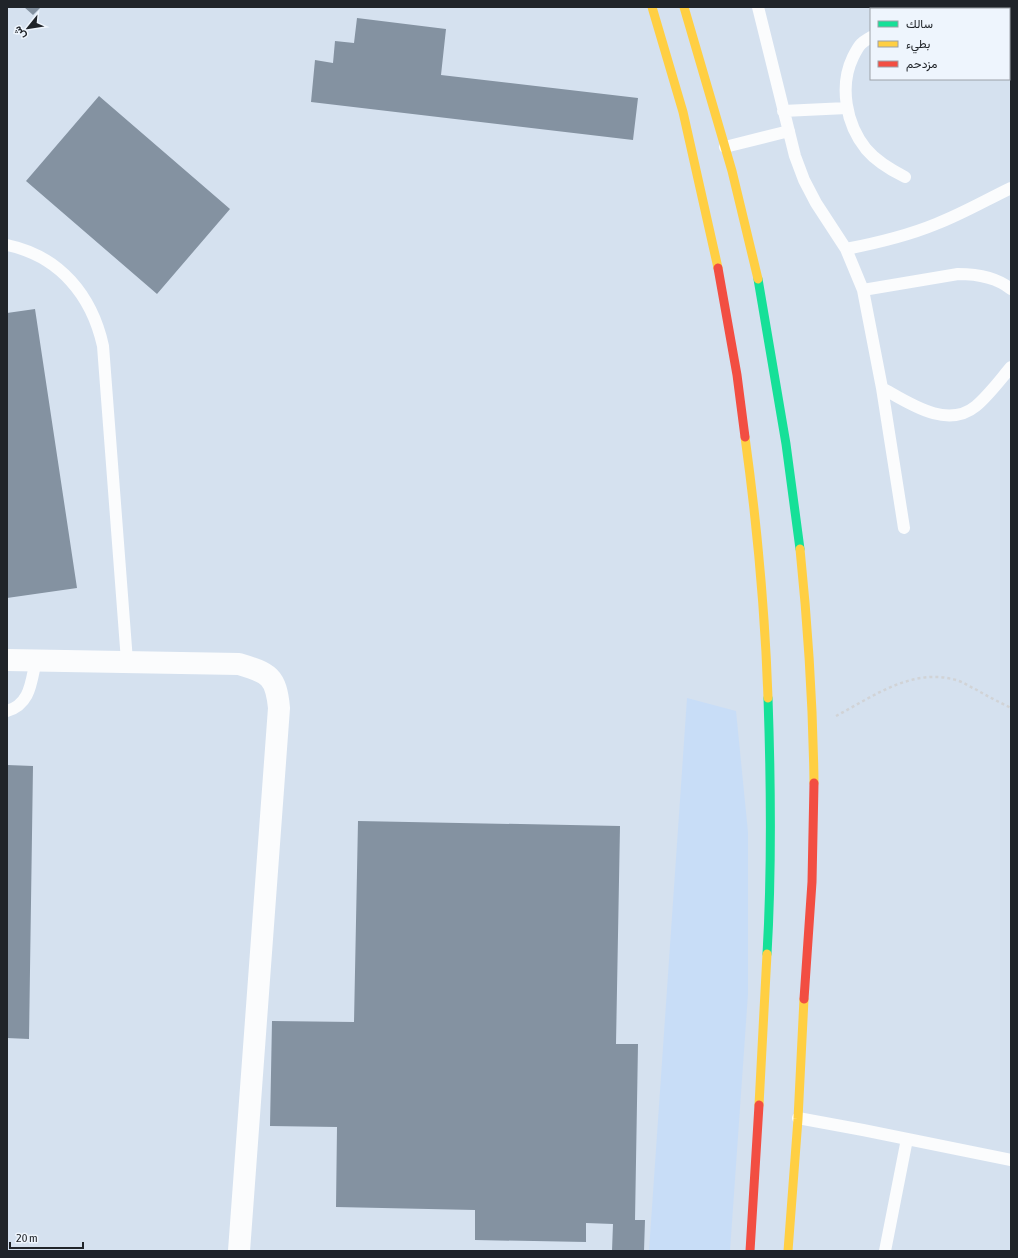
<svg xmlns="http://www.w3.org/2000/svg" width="1018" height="1258" font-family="'Asap Condensed',Vazirmatn,sans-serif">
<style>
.built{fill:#d5e1ef;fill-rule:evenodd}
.green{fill:#c8ddf7}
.building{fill:#8492a1}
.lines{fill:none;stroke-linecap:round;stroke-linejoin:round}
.path{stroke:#d1d3d6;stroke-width:2.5;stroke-dasharray:3 3;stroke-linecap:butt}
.lane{stroke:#fbfcfd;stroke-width:12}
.street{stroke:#fbfcfd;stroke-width:22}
.fast{stroke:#16e098;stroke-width:9}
.slow{stroke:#ffcf43;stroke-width:9}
.jam{stroke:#f24e42;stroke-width:9}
</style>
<rect width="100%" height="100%" fill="#e3e9f0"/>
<path class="built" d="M 7,7 L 1011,7 L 1011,1251 L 7,1251 ZM 871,9 L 1009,9 L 1009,79 L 871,79 Z"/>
<path class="green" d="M 687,698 L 736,711 L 748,832 L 748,994 L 730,1251 L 649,1251 Z"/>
<path class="building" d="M 24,7 L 41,7 L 33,15 Z
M 357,18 L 446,29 L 441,75 L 638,98 L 633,140 L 311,102 L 315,60 L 333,63 L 335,41 L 354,43 Z
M 99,96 L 230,209 L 157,294 L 26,181 Z
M 35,309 L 77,588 L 7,598 L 7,313 Z
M 7,765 L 33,766 L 29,1039 L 7,1038 Z
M 358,821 L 620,826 L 616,1044 L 638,1044 L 635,1220 L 645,1220 L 644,1251 L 612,1251 L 613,1224 L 586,1223 L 586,1242 L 475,1240 L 475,1210 L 336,1207 L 337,1127 L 270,1126 L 272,1021 L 354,1022 Z"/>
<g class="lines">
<path class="path" d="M 836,716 C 874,696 914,666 959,681 C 965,683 970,687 975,689 C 987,696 999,702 1011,708"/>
<path class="lane" d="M 758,7 L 795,156 L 804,180 L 816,203 L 846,249 L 863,290 L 882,388 L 904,528
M 923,9 L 926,7
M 871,37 C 868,39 864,41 861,44 C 858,47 855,53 853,57 C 839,86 846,124 866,149 C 877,162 891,170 905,177
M 783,111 L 847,108
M 725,147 L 789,131
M 7,245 C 60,256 92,296 103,346 L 127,661
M 846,249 C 877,243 907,236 936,224 C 962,214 986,200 1011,188
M 863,290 L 958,274 C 977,274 996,277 1011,289
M 882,388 C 909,403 947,430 976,406 C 989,395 1000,380 1011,367
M 7,711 C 31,704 31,681 36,660
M 798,1118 L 863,1130 L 1011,1160
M 885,1251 L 907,1139"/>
<path class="street" d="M 7,660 L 239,664 C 269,673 276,676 279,708 L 239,1251"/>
<path class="fast" d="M 758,279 L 786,444 L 800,549
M 767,954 C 772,869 771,784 768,698"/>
<path class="slow" d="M 652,7 L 683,112 L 718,268
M 684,7 L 732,171 L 758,279
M 745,437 C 757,524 765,611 768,698
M 800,549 C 808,627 813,705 814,783
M 759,1105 L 767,954
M 788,1251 L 798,1119 L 804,999"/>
<path class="jam" d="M 718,268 L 737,375 L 745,437
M 804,999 L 812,882 L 814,783
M 750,1251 L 759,1105"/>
</g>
<rect width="1018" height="1258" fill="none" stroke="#202429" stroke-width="16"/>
<rect x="870" y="8" width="140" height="72" fill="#eef5fd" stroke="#9ca1a8"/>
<rect x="878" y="21" width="20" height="6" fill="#16e098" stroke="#9ca1a8"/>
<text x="906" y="28" font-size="12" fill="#202429">سالك</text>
<rect x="878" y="41" width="20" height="6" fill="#ffcf43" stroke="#9ca1a8"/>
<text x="906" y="48" font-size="12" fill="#202429">بطيء</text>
<rect x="878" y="61" width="20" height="6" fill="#f24e42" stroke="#9ca1a8"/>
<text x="906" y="68" font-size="12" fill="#202429">مزدحم</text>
<g transform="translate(28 28) rotate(240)" stroke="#eef5fd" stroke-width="3" paint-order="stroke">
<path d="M0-3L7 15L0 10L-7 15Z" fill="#202429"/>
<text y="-6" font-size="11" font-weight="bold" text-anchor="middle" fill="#202429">ش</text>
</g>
<path d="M10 1242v6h73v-6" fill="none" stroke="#202429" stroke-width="2"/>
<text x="16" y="1242" font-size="12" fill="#202429" stroke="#eef5fd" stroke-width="3" paint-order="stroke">20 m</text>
</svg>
